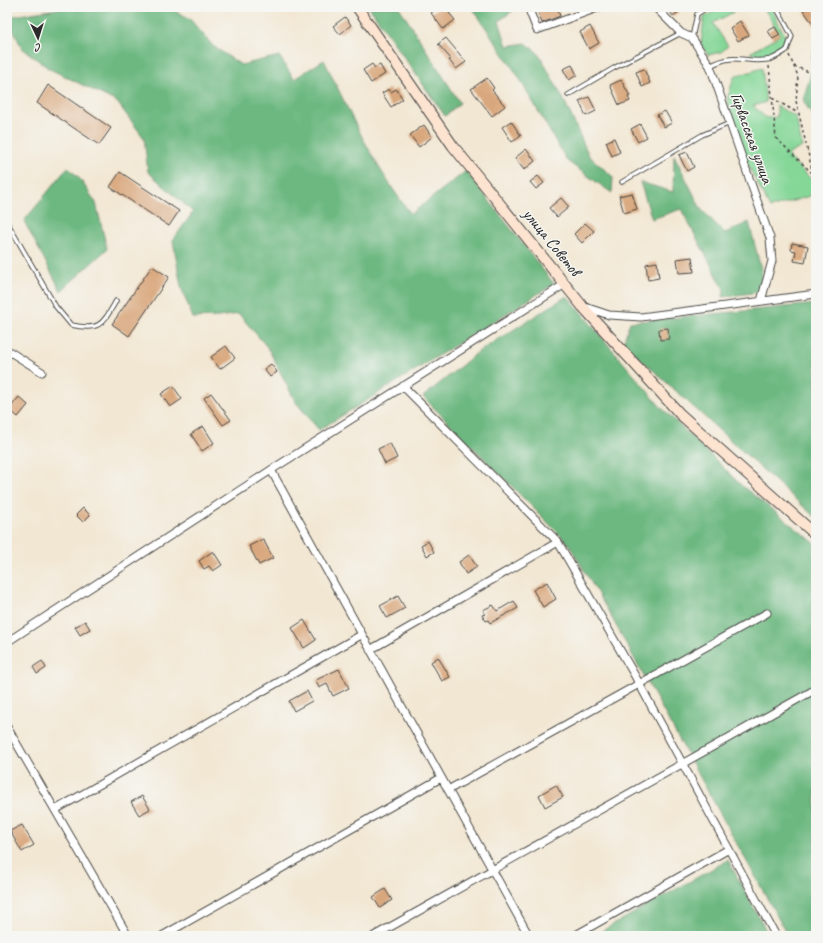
<svg xmlns="http://www.w3.org/2000/svg" width="823" height="943" font-family="Caveat,sans-serif">
<style>
.green{fill:#85d798;stroke:#588162}
.forest{fill:#6cb880;stroke:#4c7256}
.building{fill:#d9a77d}
.lines{fill:none;stroke-linecap:round;stroke-linejoin:round}
.service-casing{stroke:#494744;stroke-width:5.5}
.minor-casing{stroke:#494744;stroke-width:9}
.secondary-casing{stroke:#494744;stroke-width:12}
.path{stroke:#494744;stroke-width:1.5;stroke-dasharray:3 3;stroke-linecap:butt}
.service{stroke:#fff;stroke-width:3.5}
.minor{stroke:#fff;stroke-width:7}
.secondary{stroke:#fde4d1;stroke-width:10}
.labels{text-anchor:middle;dominant-baseline:central;stroke-width:3;stroke-linejoin:round;paint-order:stroke}
.street-label{font-size:17px;fill:#2b2b2b;stroke:#f6f6f2}
</style>
<rect width="100%" height="100%" fill="#f6f6f2"/>
<filter id="ink" filterUnits="userSpaceOnUse"><feTurbulence type="fractalNoise" baseFrequency=".025" numOctaves="2"/><feDisplacementMap in="SourceGraphic" scale="8" xChannelSelector="R" yChannelSelector="G"/><feConvolveMatrix kernelMatrix="1 2 1 2 8 2 1 2 1" color-interpolation-filters="sRGB"/></filter>
<filter id="wash" filterUnits="userSpaceOnUse"><feTurbulence type="fractalNoise" baseFrequency=".012" numOctaves="4" result="noise"/><feDisplacementMap in="SourceGraphic" scale="16" xChannelSelector="R" yChannelSelector="G"/><feGaussianBlur stdDeviation="0.9" result="paint"/><feColorMatrix in="noise" values="0 0 0 0 0 0 0 0 0 0 0 0 0 0 0 0 0 1.4 0 .05"/><feComposite in="paint" operator="in"/></filter>
<g filter="url(#wash)">
<rect width="100%" height="100%" fill="#f2e7d3"/>
<path class="green" d="M 723,7 L 743,7 L 713,23 L 728,46 L 721,52 L 708,55 L 701,45 L 704,17 Z
M 760,7 L 771,7 L 786,38 L 780,48 L 762,57 L 750,53 L 780,35 L 764,8 Z
M 762,68 L 766,102 L 753,106 L 766,118 L 777,117 L 777,106 L 796,117 L 802,147 L 787,155 L 816,184 L 816,194 L 770,208 L 748,165 L 727,100 L 734,77 Z"/>
<path class="forest" d="M 69,7 L 167,7 L 189,18 L 213,46 L 241,65 L 279,56 L 294,79 L 324,60 C 350,113 374,167 411,214 L 466,171 L 554,284 L 319,430 L 295,401 L 268,348 L 239,314 L 218,317 L 193,318 L 181,287 L 173,240 L 193,212 L 148,172 L 144,138 L 117,102 L 48,68 L 22,48 L 7,17 Z
M 369,7 L 399,7 L 460,103 L 445,116 Z
M 472,7 L 513,7 L 515,9 L 499,21 L 507,46 L 526,43 L 539,54 L 565,102 L 589,156 L 613,177 L 612,193 L 567,161 L 518,76 Z
M 816,44 L 816,122 L 803,100 L 813,67 L 811,58 Z
M 674,155 L 701,209 L 725,233 L 749,222 L 762,273 L 759,292 L 723,297 L 724,289 L 681,209 L 652,219 L 640,182 L 673,192 Z
M 68,167 L 80,179 L 96,203 L 107,249 L 61,291 L 24,221 Z
M 567,296 L 660,406 L 741,485 L 816,544 L 816,936 L 788,936 L 608,611 L 568,543 L 423,397 L 478,352 Z
M 816,304 L 816,518 L 623,343 L 630,322 Z
M 728,860 L 769,936 L 593,936 Z"/>
<g id="blocks">
<path class="building" d="M 439,7 L 444,7 L 455,20 L 443,29 L 431,13 Z
M 536,7 L 557,7 L 560,16 L 542,23 Z
M 667,7 L 686,7 L 673,16 Z
M 801,7 L 812,7 L 816,12 L 816,28 Z
M 345,17 L 351,25 L 340,34 L 333,26 Z
M 740,21 L 749,35 L 738,41 L 730,28 Z
M 590,26 L 599,43 L 589,49 L 580,32 Z
M 775,27 L 780,35 L 773,39 L 768,31 Z
M 446,38 L 466,62 L 456,69 L 449,60 L 451,59 L 438,44 Z
M 372,64 L 375,68 L 380,65 L 385,74 L 371,83 L 363,70 Z
M 572,65 L 577,75 L 569,80 L 563,69 Z
M 644,69 L 650,83 L 642,87 L 636,72 Z
M 487,78 L 494,88 L 492,90 L 505,106 L 492,116 L 471,89 Z
M 621,80 L 630,96 L 628,97 L 630,101 L 619,105 L 610,85 Z
M 48,85 L 111,128 L 99,145 L 37,103 Z
M 389,89 L 391,92 L 396,89 L 403,99 L 391,107 L 382,93 Z
M 589,97 L 596,111 L 586,116 L 579,101 Z
M 665,111 L 672,123 L 664,127 L 657,115 Z
M 511,121 L 521,136 L 512,142 L 502,127 Z
M 640,124 L 647,137 L 638,142 L 631,129 Z
M 424,125 L 432,137 L 419,147 L 410,135 Z
M 614,138 L 620,152 L 612,156 L 606,142 Z
M 526,149 L 535,161 L 524,170 L 515,158 Z
M 687,152 L 694,167 L 687,171 L 679,155 Z
M 120,172 L 179,211 L 169,226 L 110,187 Z
M 538,176 L 544,183 L 536,189 L 530,182 Z
M 632,193 L 637,209 L 624,213 L 619,196 Z
M 561,198 L 569,207 L 557,217 L 549,208 Z
M 585,223 L 594,231 L 582,243 L 574,234 Z
M 792,243 L 808,246 L 805,263 L 794,261 L 796,251 L 791,250 Z
M 692,257 L 694,272 L 679,273 L 677,259 Z
M 657,262 L 659,278 L 648,280 L 646,264 Z
M 152,266 L 169,277 L 129,336 L 112,324 Z
M 668,328 L 669,339 L 660,340 L 659,329 Z
M 226,346 L 235,358 L 220,369 L 211,357 Z
M 271,364 L 277,372 L 270,377 L 264,369 Z
M 173,386 L 182,399 L 170,407 L 161,394 Z
M 211,393 L 231,420 L 223,425 L 204,398 Z
M 19,397 L 28,405 L 18,417 L 9,409 Z
M 203,426 L 214,443 L 202,451 L 191,434 Z
M 390,443 L 397,458 L 385,464 L 378,449 Z
M 83,508 L 90,515 L 83,522 L 76,515 Z
M 263,539 L 273,558 L 259,565 L 249,546 Z
M 428,541 L 434,552 L 427,556 L 421,545 Z
M 213,551 L 222,565 L 213,571 L 209,566 L 204,569 L 199,561 Z
M 469,555 L 477,567 L 466,574 L 459,562 Z
M 547,582 L 556,599 L 543,607 L 533,590 Z
M 398,596 L 405,608 L 387,618 L 380,606 Z
M 514,601 L 518,608 L 490,623 L 488,620 L 486,621 L 482,615 L 485,614 L 483,610 L 493,605 L 497,611 Z
M 304,620 L 316,640 L 304,648 L 292,628 Z
M 85,621 L 90,629 L 80,635 L 75,627 Z
M 438,657 L 450,677 L 442,681 L 431,662 Z
M 42,661 L 46,668 L 37,674 L 33,667 Z
M 339,669 L 349,688 L 333,696 L 327,684 L 319,688 L 316,680 Z
M 307,691 L 312,701 L 294,711 L 289,701 Z
M 556,785 L 563,797 L 545,807 L 539,795 Z
M 142,796 L 150,809 L 139,815 L 131,802 Z
M 22,825 L 34,845 L 22,852 L 10,831 Z
M 385,889 L 392,900 L 380,908 L 373,897 Z"/>
</g>
</g>
<g filter="url(#ink)">
<use href="#blocks" fill-opacity="0" stroke="#494744" stroke-width="1"/>
<g class="lines">
<g class="service-casing">
<path id="service" d="M 692,38 L 697,14 L 708,7
M 710,66 C 736,52 742,63 766,60 C 773,60 781,54 787,50 L 792,36 L 776,7
M 568,95 L 614,68 L 681,33
M 622,182 L 702,135 L 730,123
M 7,222 L 56,307 L 71,325 C 100,331 102,325 116,301"/>
</g>
<g class="minor-casing">
<path id="minor" d="M 528,7 L 537,30 L 600,7
M 655,7 L 681,33 L 692,38 L 710,66 L 770,238 L 772,261 L 761,301
M 585,307 L 609,315 L 641,317 L 816,294
M 7,350 L 42,372
M 403,386 L 558,542 L 635,676 L 776,936
M 271,470 L 529,936
M 7,642 L 271,470 L 565,284
M 370,650 L 558,542
M 7,727 L 128,936
M 448,790 L 767,613
M 55,810 L 361,635
M 162,936 L 441,778
M 374,936 L 816,689
M 574,936 L 729,849"/>
</g>
<g class="secondary-casing">
<path id="secondary" d="M 357,7 L 453,146 L 583,307 L 680,414 L 816,535"/>
</g>
<path class="path" d="M 789,55 L 798,76 L 796,101 L 813,174 L 816,178
M 769,66 L 776,138 L 813,174
M 794,66 L 816,75
M 772,98 L 798,113"/>
<use href="#service" class="service"/>
<use href="#minor" class="minor"/>
<use href="#secondary" class="secondary"/>
</g>
</g>
<g class="labels">
<g class="street-label">
<text transform="translate(752 138) rotate(70)">Гирвасская улица</text>
<text transform="translate(552 242) rotate(51)">улица Советов</text>
</g>
</g>
<rect width="823" height="943" fill="none" stroke="#f6f6f2" stroke-width="24"/>
<g transform="translate(38 38) rotate(176)" stroke="#f6f6f2" stroke-width="3" paint-order="stroke">
<path d="M0-3L7 15L0 10L-7 15Z" fill="#2b2b2b"/>
<text y="-6" font-size="11" font-weight="bold" text-anchor="middle" fill="#2b2b2b">С</text>
</g>
</svg>
